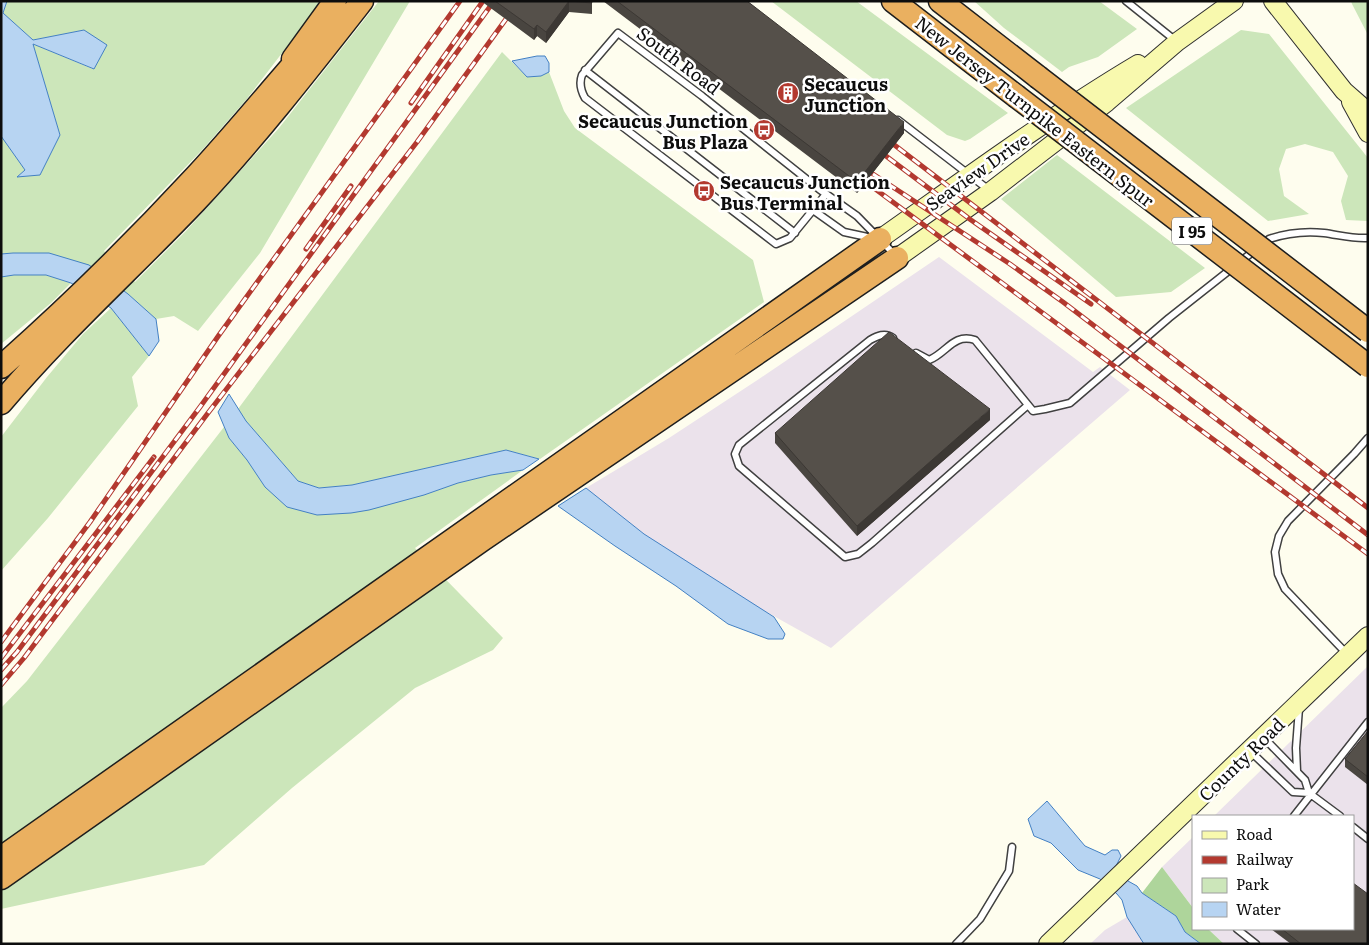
<svg xmlns="http://www.w3.org/2000/svg" width="1369" height="945" font-family="Literata,serif">
<style>
.industrial{fill:#ebe2eb}
.green{fill:#cce6ba}
.forest{fill:#aed59b}
.water{fill:#b7d4f2;stroke:#4380c3}
.lines{fill:none;stroke-linecap:round;stroke-linejoin:round}
.lane-casing{stroke:#404040;stroke-width:9}
.secondary-casing{stroke:#2f2f2f;stroke-width:20}
.highway-casing{stroke:#1e1e1e;stroke-width:25}
.lane{stroke:#fff;stroke-width:6}
.secondary{stroke:#f8f9ae;stroke-width:18}
.highway{stroke:#eab060;stroke-width:22}
.rail-casing{stroke:#b3392f;stroke-width:5}
.rail{stroke:#fff;stroke-width:3;stroke-dasharray:9;stroke-linecap:butt}
.highway-bridge-casing{stroke:#1e1e1e;stroke-width:25;stroke-linecap:butt}
.highway-bridge{stroke:#eab060;stroke-width:22}
.wall{fill:#494540}
.shaded-wall{fill:#3c3834}
.building{fill:#55504a;stroke:#3c3834}
.labels{text-anchor:middle;dominant-baseline:central;stroke-width:5;stroke-linejoin:round;paint-order:stroke}
.shield{fill:#fff;stroke:#565656;stroke-width:1}
.shield-label{font-size:16px;font-weight:bold;fill:#0d0d0d}
.street-label{font-size:18px;fill:#0d0d0d;stroke:#fff}
.poi-label{font-size:18px;font-weight:bold;fill:#0d0d0d;stroke:#fff;text-anchor:start}
</style>
<rect width="100%" height="100%" fill="#fefdee"/>
<path class="industrial" d="M 939,257 L 1093,372 L 1100,367 L 1130,390 L 831,648 L 745,600 L 644,534 L 586,488 L 669,438 L 759,379 Z
M 1368,666 L 1368,944 L 1224,944 L 1208,929 L 1353,929 L 1353,816 L 1214,816 Z
M 1193,837 L 1193,908 L 1162,867 Z
M 1127,917 L 1144,944 L 1090,944 L 1105,930 Z"/>
<path class="green" d="M 7,1 L 322,1 L 246,100 L 203,149 L 104,251 L 135,282 L 186,231 L 279,128 L 379,1 L 410,1 L 260,253 L 198,331 L 174,316 L 156,319 L 128,294 L 13,253 L 1,254 L 1,136 L 25,170 L 18,176 L 40,174 L 60,135 L 33,44 L 93,69 L 84,30 L 33,40 L 3,13 Z
M 771,1 L 856,1 L 1008,113 L 970,139 L 965,141 L 947,135 Z
M 974,1 L 1099,1 L 1137,29 L 1098,57 L 1069,67 L 1062,72 L 1004,28 Z
M 1351,1 L 1368,1 L 1368,35 L 1352,4 Z
M 1241,30 L 1269,34 L 1368,158 L 1368,221 L 1346,220 L 1341,201 L 1348,176 L 1333,152 L 1305,144 L 1286,149 L 1279,169 L 1284,196 L 1309,214 L 1268,221 L 1126,108 Z
M 502,52 L 527,77 L 541,76 L 549,72 L 564,111 L 575,128 L 753,260 L 764,302 L 540,459 L 506,450 L 352,485 L 319,488 L 298,481 L 246,421 L 238,409 Z
M 1057,155 L 1205,268 L 1171,292 L 1116,297 L 1001,199 Z
M 14,275 L 46,275 L 71,283 L 51,303 L 1,344 L 1,277 Z
M 111,308 L 149,356 L 132,377 L 138,406 L 48,518 L 1,571 L 1,437 L 47,377 L 83,334 Z
M 224,427 L 229,438 L 247,460 L 265,487 L 424,495 L 458,483 L 491,475 L 523,470 L 415,548 L 503,638 L 493,650 L 415,688 L 292,788 L 204,865 L 1,909 L 1,708 L 27,681 Z"/>
<path class="forest" d="M 1162,867 L 1193,908 L 1193,929 L 1208,929 L 1224,944 L 1201,944 L 1185,932 L 1176,916 L 1142,893 Z"/>
<path class="water" d="M 1,1 L 7,1 L 3,13 L 33,40 L 84,30 L 107,45 L 94,69 L 33,44 L 60,135 L 40,175 L 17,177 L 25,170 L 1,136 Z
M 537,56 L 545,56 L 549,63 L 549,72 L 541,76 L 527,77 L 512,61 Z
M 13,253 L 49,253 L 89,265 L 128,294 L 156,319 L 159,341 L 149,356 L 111,308 L 71,283 L 46,275 L 14,275 L 1,277 L 1,254 Z
M 229,394 L 246,421 L 298,481 L 319,488 L 352,485 L 506,450 L 539,459 L 523,470 L 491,475 L 458,483 L 424,495 L 369,510 L 351,513 L 317,515 L 287,507 L 265,487 L 247,460 L 229,438 L 218,412 Z
M 586,488 L 644,534 L 774,617 L 785,634 L 783,639 L 768,639 L 728,624 L 676,586 L 615,546 L 558,506 Z
M 1047,801 L 1085,846 L 1105,855 L 1112,850 L 1118,850 L 1121,856 L 1116,866 L 1128,881 L 1137,886 L 1142,893 L 1176,916 L 1185,932 L 1201,944 L 1144,944 L 1127,917 L 1122,900 L 1117,894 L 1100,879 L 1078,870 L 1051,843 L 1034,836 L 1028,819 Z"/>
<g class="lines">
<g class="lane-casing">
<path id="lane" d="M 1126,1 L 1176,41
M 585,70 L 795,233
M 898,120 L 989,190
M 826,194 L 790,238 L 776,244 L 585,98 C 581,91 579,83 582,75 L 618,33 L 702,96 L 819,189 L 857,216 L 895,255
M 813,210 L 844,232 L 872,238
M 893,338 C 885,332 877,336 870,340 L 739,445 L 735,454 L 739,466 L 845,557 L 858,554 L 872,543 L 1028,405
M 916,353 L 929,360 C 947,353 953,333 975,340 L 1033,411 L 1045,409 L 1070,403 L 1169,318 L 1269,239 C 1287,233 1305,231 1324,233 C 1339,235 1353,239 1368,238
M 1347,654 L 1285,589 L 1278,574 L 1275,552 L 1279,536 L 1288,521 L 1354,454 L 1368,438
M 1263,737 L 1305,780 L 1309,793
M 1250,751 L 1293,792 L 1309,793 L 1340,816
M 1297,771 L 1296,748 L 1299,708
M 1294,816 L 1368,722
M 1353,827 L 1368,839
M 1237,929 L 1256,944
M 956,944 L 980,919 L 1009,871 L 1012,847"/>
</g>
<g class="secondary-casing">
<path id="secondary" d="M 1273,1 L 1344,91 L 1368,112
M 1351,102 L 1368,133
M 880,239 C 965,179 1049,117 1138,64
M 897,258 L 990,192 L 1107,102 L 1177,42 L 1234,1
M 1048,944 L 1368,636"/>
</g>
<g class="highway-casing">
<path id="highway" d="M 893,1 L 1016,96
M 940,1 L 1038,77
M 293,59 L 335,1
M 1,367 C 69,307 134,243 196,176 C 234,135 269,92 306,50
M 1,403 C 61,332 131,269 195,202 C 255,138 308,70 362,1
M 1,858 L 880,239
M 1,878 L 482,540 L 897,258"/>
</g>
<use href="#lane" class="lane"/>
<use href="#secondary" class="secondary"/>
<use href="#highway" class="highway"/>
<g class="rail-casing">
<path id="rail" d="M 411,103 L 483,1
M 884,137 L 1368,508
M 874,147 L 971,220 L 1091,304
M 855,174 L 1368,554
M 873,174 L 1010,264 L 1063,302 L 1368,535
M 306,249 L 351,186
M 1,642 L 90,522 L 219,335 L 460,1
M 1,658 L 154,457
M 1,670 L 17,652 L 200,407 L 494,1
M 1,685 L 24,658 L 208,413 L 417,142 L 519,1"/>
</g>
<use href="#rail" class="rail"/>
<g class="highway-bridge-casing">
<path id="highway-bridge" d="M 1038,77 L 1368,331
M 1016,96 L 1368,366"/>
</g>
<use href="#highway-bridge" class="highway-bridge"/>
</g>
<path class="wall" d="M 481,1 L 591,1 L 592,3 L 592,14 L 569,12 L 546,43 L 537,36 L 534,40 Z
M 603,1 L 747,1 L 904,133 L 857,193 Z
M 990,420 L 857,536 L 775,443 L 775,433 Z
M 1368,731 L 1368,785 L 1345,767 L 1345,759 Z
M 1271,929 L 1353,929 L 1368,944 L 1291,944 Z"/>
<path class="shaded-wall" d="M 569,1 L 569,12 L 546,43 L 546,32 Z
M 537,25 L 537,36 L 534,40 L 534,29 Z
M 904,122 L 904,133 L 857,193 L 857,182 Z
M 990,409 L 990,420 L 857,536 L 857,526 Z"/>
<path class="building" d="M 495,1 L 569,1 L 546,32 L 537,25 L 534,29 Z
M 569,1 L 591,1 L 592,3 Z
M 617,1 L 747,1 L 904,122 L 857,182 Z
M 889,332 L 990,409 L 857,526 L 775,433 Z
M 1368,731 L 1368,777 L 1345,759 Z
M 1353,883 L 1368,894 L 1368,944 L 1301,944 L 1282,929 L 1353,929 Z"/>
<defs>
<g id="building-disc" transform="scale(1.125)"><circle r="9.5" fill="#b3392f" stroke="#fff"/><path d="M-4-6H4V6H1V3H-1V6H-4ZM-2.5-4.3h1.7v1.8h-1.7ZM.8-4.3h1.7v1.8H.8ZM-2.5-1h1.7V.8h-1.7ZM.8-1h1.7V.8H.8Z" fill="#fff"/></g>
<g id="bus-disc" transform="scale(1.125)"><circle r="9.5" fill="#b3392f" stroke="#fff"/><path d="M-5-6H5V4H4V6H2V4H-2V6H-4V4H-5ZM-3.5-4V0h7V-4ZM-3.5 1.2v1.5H-2V1.2ZM2 1.2v1.5H3.5V1.2Z" fill="#fff"/></g>
</defs>
<g fill-rule="evenodd">
<use href="#building-disc" x="788" y="93"/>
<use href="#bus-disc" x="764" y="130"/>
<use href="#bus-disc" x="704" y="191"/>
</g>
<g class="labels">
<rect class="shield" x="1172" y="217.5" width="40" height="27" rx="4"/>
<g class="shield-label">
<text x="1192" y="231">I 95</text>
</g>
<g class="street-label">
<text transform="translate(679 60) rotate(37)">South Road</text>
<text transform="translate(1035 111) rotate(38)">New Jersey Turnpike Eastern Spur</text>
<text transform="translate(977 171) rotate(-35)">Seaview Drive</text>
<text transform="translate(1241 759) rotate(-44)">County Road</text>
</g>
<g class="poi-label">
<text x="804" y="83">Secaucus<tspan x="804" dy="21">Junction</tspan></text>
<text x="748" y="120" text-anchor="end">Secaucus Junction<tspan x="748" dy="21">Bus Plaza</tspan></text>
<text x="720" y="181">Secaucus Junction<tspan x="720" dy="21">Bus Terminal</tspan></text>
</g>
</g>
<rect width="1369" height="945" fill="none" stroke="#0d0d0d" stroke-width="5"/>
<rect x="1192" y="815" width="162" height="115" fill="#ffffff" stroke="#9e9e9e"/>
<rect x="1202" y="831" width="25" height="8" fill="#f8f9ae" stroke="#9e9e9e"/>
<text x="1236" y="840" font-size="15" fill="#0d0d0d">Road</text>
<rect x="1202" y="856" width="25" height="8" fill="#b3392f" stroke="#9e9e9e"/>
<text x="1236" y="865" font-size="15" fill="#0d0d0d">Railway</text>
<rect x="1202" y="878" width="25" height="15" fill="#cce6ba" stroke="#9e9e9e"/>
<text x="1236" y="890" font-size="15" fill="#0d0d0d">Park</text>
<rect x="1202" y="902" width="25" height="15" fill="#b7d4f2" stroke="#9e9e9e"/>
<text x="1236" y="915" font-size="15" fill="#0d0d0d">Water</text>
</svg>
